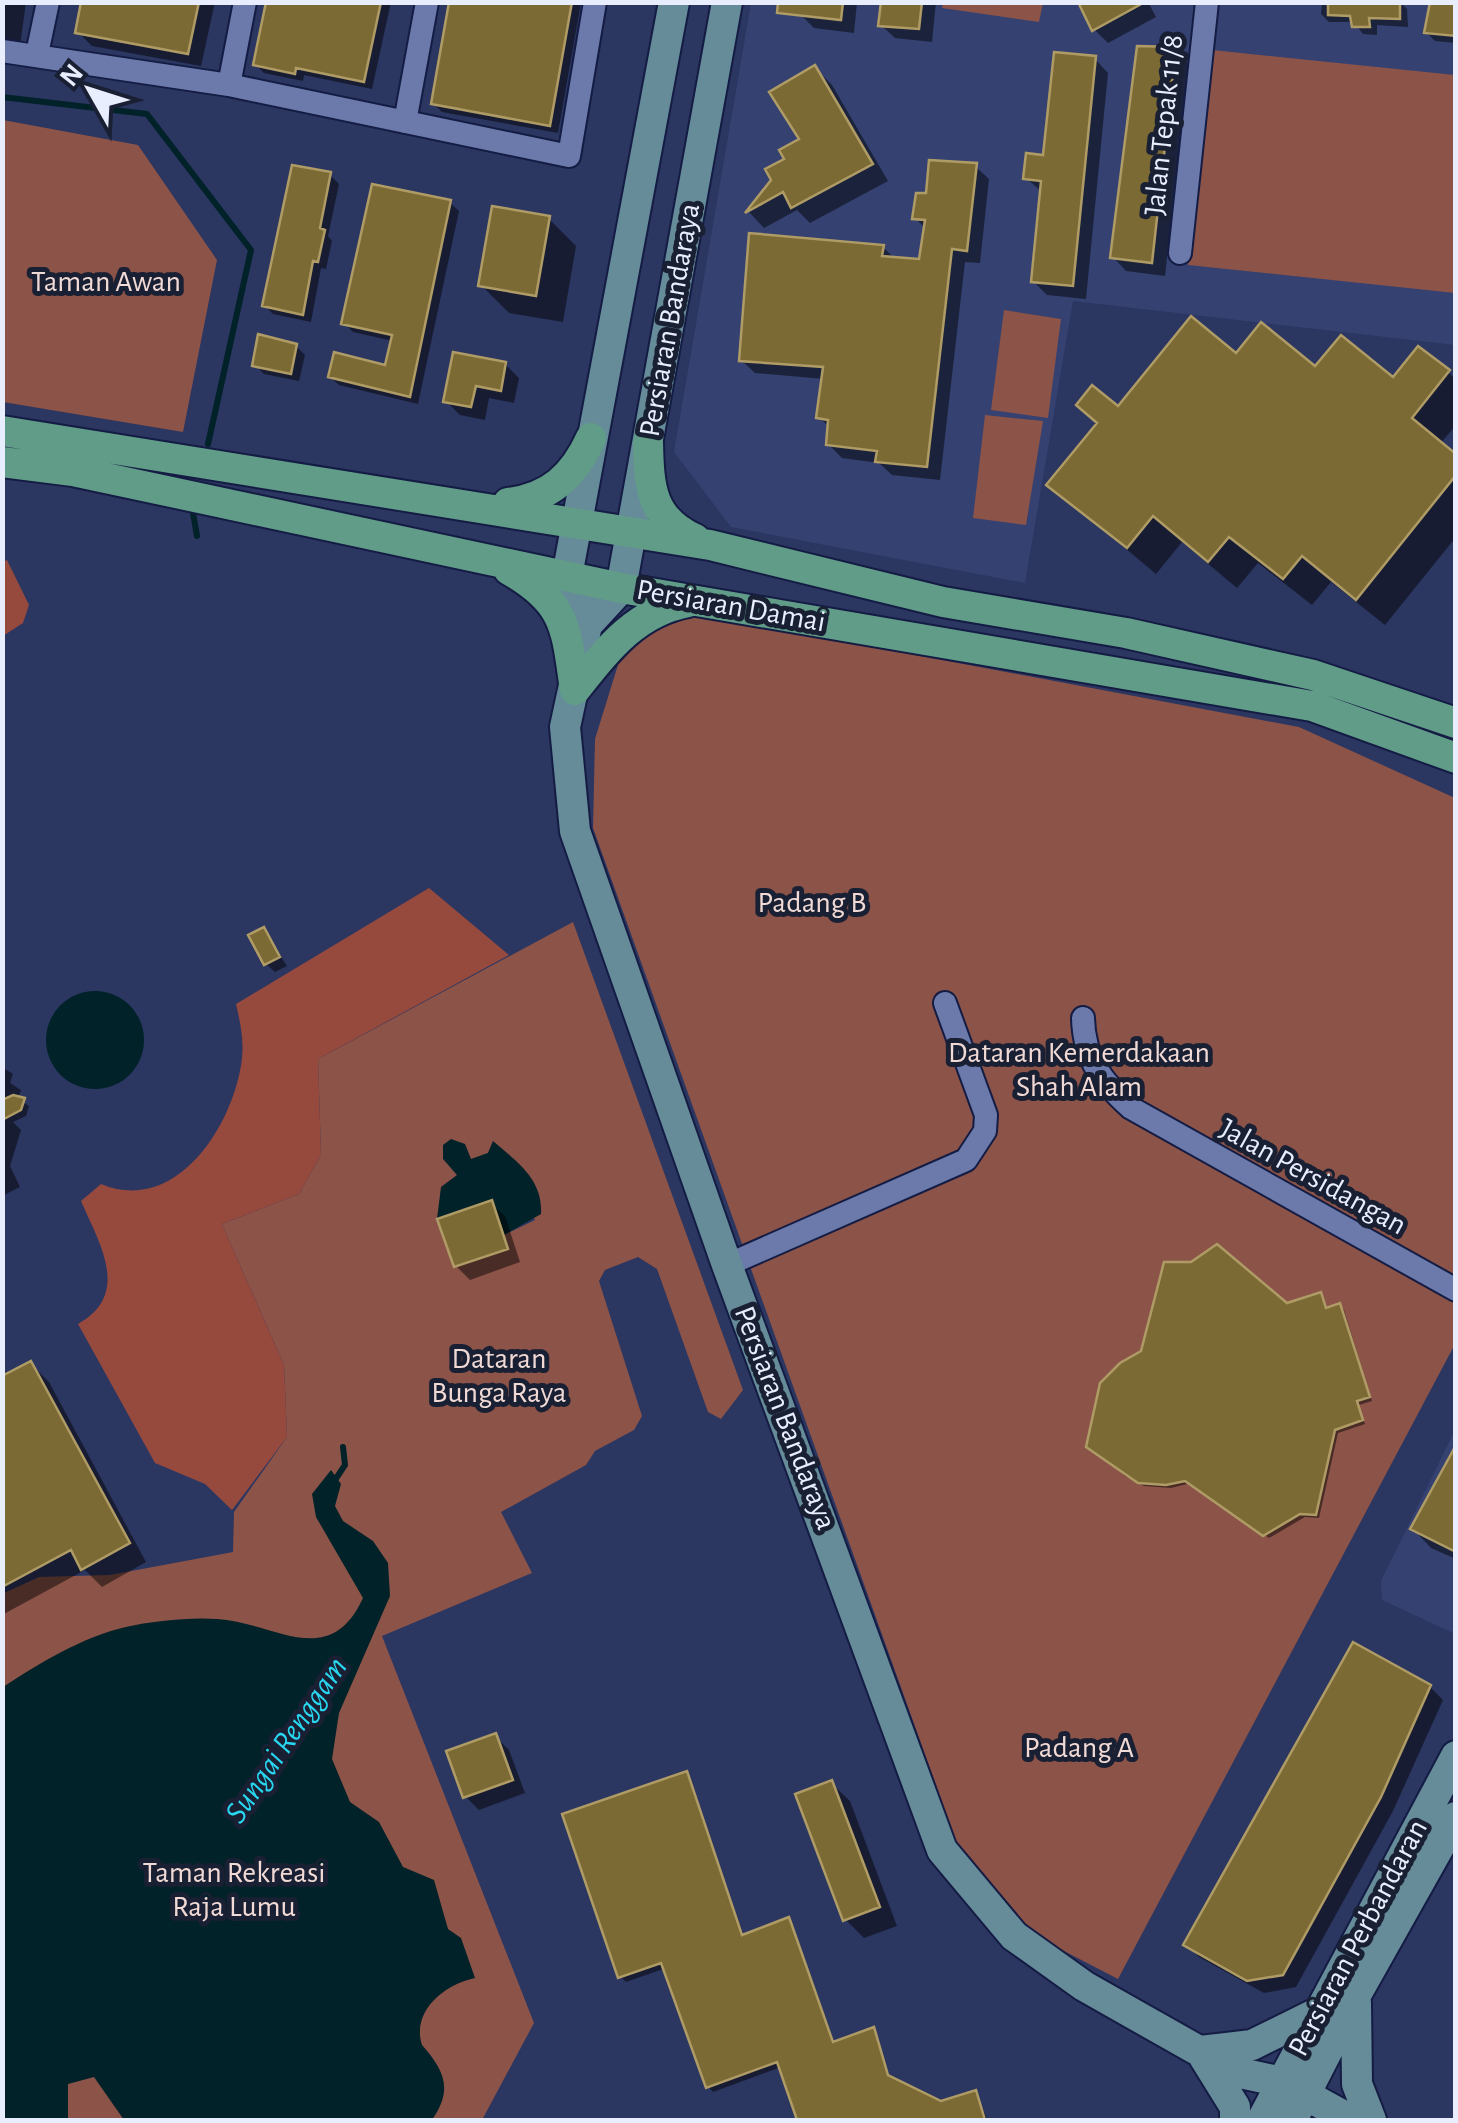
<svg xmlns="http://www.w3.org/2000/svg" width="1458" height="2123" font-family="'Alegreya Sans',sans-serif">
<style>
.built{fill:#344171}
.green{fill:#8c5348;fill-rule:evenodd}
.forest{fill:#964a3e}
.water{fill:#002228}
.shadow{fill:#0007}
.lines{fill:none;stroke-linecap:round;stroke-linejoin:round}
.stream{stroke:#002228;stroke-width:6}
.building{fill:#7c6a34;stroke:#af9b65;stroke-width:2.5}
.street-casing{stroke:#141c44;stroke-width:26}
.secondary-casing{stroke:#141c44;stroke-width:34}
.primary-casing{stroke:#141c44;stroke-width:34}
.street{stroke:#6b7aaa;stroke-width:22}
.secondary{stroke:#668b99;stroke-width:30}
.primary{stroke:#619c88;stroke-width:30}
.labels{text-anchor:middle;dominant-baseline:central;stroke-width:10;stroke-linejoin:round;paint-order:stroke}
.street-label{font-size:30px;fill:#e8eefe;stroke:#1a2033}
.park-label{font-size:30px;fill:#f1dad5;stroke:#1a2033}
.water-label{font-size:32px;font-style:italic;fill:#28d6f0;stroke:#1a2033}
</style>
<rect width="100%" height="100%" fill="#2b3661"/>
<path class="built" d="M 751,3 L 1455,3 L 1455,345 L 1073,301 L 1025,583 L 731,527 L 674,452 Z
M 1455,1430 L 1455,1634 L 1382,1600 L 1381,1581 Z"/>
<path class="green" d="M 943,3 L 943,2 L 1043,3 L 1039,22 L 942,8 Z
M 1212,50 L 1455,75 L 1455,293 L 1188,265 Z
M 3,120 L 138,145 L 217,260 L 183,432 L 3,402 Z
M 1004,310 L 1061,319 L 1048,418 L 991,410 Z
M 985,415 L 1043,421 L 1026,525 L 973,518 Z
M 671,609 L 1299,727 L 1455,798 L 1455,1344 L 1118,1979 L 1033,1935 L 956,1841 L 593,828 L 595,739 L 622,652 Z
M 573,922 L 743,1390 L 721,1419 L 708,1412 L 657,1269 L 638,1257 L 605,1270 L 599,1281 L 642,1416 L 634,1430 L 595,1451 L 586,1465 L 501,1512 L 532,1573 L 382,1636 L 534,2023 L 482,2120 L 3,2120 L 2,1594 L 39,1577 L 110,1575 L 233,1552 L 234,1512 L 287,1437 L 284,1365 L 222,1224 L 299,1194 L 321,1155 L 318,1059 ZM 493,1142 L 535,1220 L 504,1235 L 508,1249 L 454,1267 L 437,1218 C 450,1191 457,1163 488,1153 Z"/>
<path class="forest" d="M 7,560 L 29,605 L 23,623 L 3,636 L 3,562 Z
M 429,888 L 509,955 L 318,1059 L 321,1155 L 299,1194 L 222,1224 L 284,1365 L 287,1437 L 232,1510 L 205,1484 L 155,1463 L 78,1324 C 132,1294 99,1243 81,1201 L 101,1184 C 178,1216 235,1122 242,1058 C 244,1039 240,1022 236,1004 Z"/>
<path class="water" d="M46 1040a49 49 0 1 1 98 0a49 49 0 1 1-98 0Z
M 451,1139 L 465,1144 L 471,1159 L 488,1153 L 493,1141 C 517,1162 543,1179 541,1214 L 504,1235 L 491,1200 L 437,1219 L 441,1187 L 457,1175 L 443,1159 L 443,1145 Z
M 331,1470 L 341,1484 L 335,1506 L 343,1521 L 373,1541 L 388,1563 L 390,1596 L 339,1713 L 332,1759 L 350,1802 L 379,1822 L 403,1867 L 434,1880 L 448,1929 L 461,1938 L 475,1978 C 445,1984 411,2011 422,2045 C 445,2071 453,2090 432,2120 L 124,2120 L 94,2077 L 68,2084 L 68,2120 L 3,2120 L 3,1687 C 38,1664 84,1636 126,1627 C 152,1621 190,1617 217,1619 C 274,1622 329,1672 363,1598 L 316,1517 L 312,1494 Z"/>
<path class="shadow" d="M 2,2 L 26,2 L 20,46 L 2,44 Z
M 84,2 L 215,2 L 201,66 L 92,46 L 78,32 Z
M 269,2 L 391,2 L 372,89 L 304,75 L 303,81 L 264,73 L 255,64 Z
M 452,2 L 581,2 L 558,133 L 442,112 L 433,103 Z
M 802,2 L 857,2 L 854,33 L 814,28 L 801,15 Z
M 883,2 L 936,2 L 932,42 L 895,38 L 881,25 Z
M 1081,2 L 1148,2 L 1156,17 L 1108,43 L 1094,29 Z
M 1322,2 L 1400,2 L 1407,9 L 1408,27 L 1377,25 L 1377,35 L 1363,34 L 1354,22 L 1329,22 L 1321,14 Z
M 1456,2 L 1456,43 L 1435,41 L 1427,33 Z
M 1174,49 L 1188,63 L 1165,276 L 1126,271 L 1113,257 Z
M 1095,59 L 1108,73 L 1086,299 L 1047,295 L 1033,281 L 1042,192 L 1026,178 L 1046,158 Z
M 815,68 L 832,85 L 888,181 L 810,223 L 797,210 L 764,228 L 749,212 L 803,140 Z
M 975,166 L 989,179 L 980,263 L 965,262 L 940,480 L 892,475 L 879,463 L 842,458 L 828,444 L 830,428 L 819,417 L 824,379 L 755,373 L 741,360 L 883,247 L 895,259 L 921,261 L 926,229 L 915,218 L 928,195 Z
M 330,175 L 339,184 L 328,236 L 332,241 L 326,269 L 321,268 L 311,322 L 273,314 L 264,305 Z
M 450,203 L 459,211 L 418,404 L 339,385 L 330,377 L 387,368 L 393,341 L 353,332 L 344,323 Z
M 548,218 L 576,246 L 563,322 L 509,313 L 481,285 Z
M 296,346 L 305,355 L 299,381 L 264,374 L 255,365 Z
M 1236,357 L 1393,381 L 1448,372 L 1456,380 L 1456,425 L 1440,444 L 1456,457 L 1456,537 L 1385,625 L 1331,582 L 1312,605 L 1258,563 L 1237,588 L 1182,542 L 1156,574 L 1050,485 L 1118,409 Z
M 505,364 L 519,378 L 514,403 L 489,398 L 485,420 L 460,415 L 446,401 Z
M 263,930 L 287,966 L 275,972 L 266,964 Z
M 2,1067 L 13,1074 L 10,1083 L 21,1090 L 18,1099 L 29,1106 L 26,1116 L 13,1122 L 21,1130 L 10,1166 L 20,1187 L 2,1196 Z
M 491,1203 L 505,1216 L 520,1262 L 470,1280 L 456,1266 Z
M 1320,1295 L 1327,1310 L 1340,1306 L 1344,1310 L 1372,1401 L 1359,1405 L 1365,1424 L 1338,1433 L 1319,1518 L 1305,1517 L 1269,1538 L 1191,1483 L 1171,1488 L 1144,1486 L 1125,1476 L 1089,1442 L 1287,1306 Z
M 31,1364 L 49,1382 L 146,1562 L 102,1587 L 85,1570 L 2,1615 L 2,1379 Z
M 1456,1450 L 1456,1559 L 1431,1548 L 1413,1529 Z
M 1430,1687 L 1443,1700 L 1393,1811 L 1296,1987 L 1264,1993 L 1199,1957 L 1186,1944 Z
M 495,1736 L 509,1750 L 525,1793 L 479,1810 L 465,1796 Z
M 686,1774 L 744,1936 L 788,1920 L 793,1926 L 835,2044 L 873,2030 L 891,2080 L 941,2104 L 975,2093 L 988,2120 L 799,2120 L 781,2067 L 713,2092 L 708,2086 L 666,1968 L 626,1982 L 621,1977 Z
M 831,1783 L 850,1801 L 897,1926 L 864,1938 L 846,1920 Z"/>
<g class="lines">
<path class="stream" d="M 2,97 L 147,114 L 251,250 L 208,444
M 193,513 L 197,536
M 333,1483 L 345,1465 L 343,1447"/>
</g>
<path class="building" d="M 81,2 L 199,2 L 188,54 L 75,33 Z
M 266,2 L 381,2 L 364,82 L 296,68 L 295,74 L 253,65 Z
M 449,2 L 572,2 L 550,126 L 431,104 Z
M 778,2 L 843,2 L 841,20 L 777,13 Z
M 881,2 L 922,2 L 919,29 L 878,26 Z
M 1078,2 L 1145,2 L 1092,31 Z
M 1328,2 L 1400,2 L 1400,19 L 1369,18 L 1370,27 L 1352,27 L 1350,16 L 1328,15 Z
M 1430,2 L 1456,2 L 1456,36 L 1424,33 Z
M 1137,46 L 1176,47 L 1152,263 L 1110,258 Z
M 1054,52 L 1096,56 L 1073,286 L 1031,282 L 1041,181 L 1023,179 L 1026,153 L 1043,155 Z
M 815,65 L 873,164 L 791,208 L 783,192 L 745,213 L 771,180 L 765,169 L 784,159 L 779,150 L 799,139 L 769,92 Z
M 929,160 L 977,163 L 967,251 L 952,249 L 927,467 L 875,462 L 877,451 L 826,445 L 828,420 L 816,418 L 823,367 L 739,361 L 749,233 L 884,245 L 882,256 L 919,259 L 925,220 L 912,219 L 916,193 L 926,193 Z
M 292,165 L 331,172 L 320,228 L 325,230 L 318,262 L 313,261 L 303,315 L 262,306 Z
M 372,184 L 451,200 L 410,397 L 328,377 L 334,352 L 385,365 L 392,335 L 341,324 Z
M 492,206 L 550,216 L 536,296 L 478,286 Z
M 1191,316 L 1236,353 L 1261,322 L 1315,366 L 1341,335 L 1393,377 L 1418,346 L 1450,370 L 1412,418 L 1456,454 L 1456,475 L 1356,600 L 1302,556 L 1283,579 L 1229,537 L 1208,562 L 1153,516 L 1127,548 L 1046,485 L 1097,423 L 1076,405 L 1092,385 L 1118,406 Z
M 258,334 L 297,344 L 291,374 L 252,366 Z
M 453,352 L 506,362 L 501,391 L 476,386 L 471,407 L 443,402 Z
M 264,927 L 280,957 L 264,965 L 248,935 Z
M 13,1095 L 25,1098 L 21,1110 L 2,1120 L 2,1100 Z
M 492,1200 L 508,1249 L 454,1267 L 437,1219 Z
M 1217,1244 L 1287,1303 L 1321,1292 L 1326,1308 L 1340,1303 L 1370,1397 L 1357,1401 L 1363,1420 L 1335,1430 L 1316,1515 L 1300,1514 L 1263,1536 L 1185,1481 L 1166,1485 L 1138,1483 L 1086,1447 L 1100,1383 L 1120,1363 L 1141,1351 L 1164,1262 L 1191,1262 Z
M 31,1361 L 130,1543 L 81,1570 L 71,1550 L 2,1587 L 2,1376 Z
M 1456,1445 L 1456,1552 L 1410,1529 Z
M 1353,1642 L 1431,1685 L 1381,1797 L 1283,1975 L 1247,1981 L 1183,1945 Z
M 496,1733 L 513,1780 L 463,1798 L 446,1751 Z
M 687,1771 L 742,1935 L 789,1917 L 833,2042 L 874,2027 L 888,2075 L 941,2101 L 976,2090 L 985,2120 L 797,2120 L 777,2062 L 706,2088 L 661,1963 L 618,1978 L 562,1814 Z
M 832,1780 L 880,1907 L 843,1921 L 795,1794 Z"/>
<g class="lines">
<g class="street-casing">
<path id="street" d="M 2,51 L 229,85 L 569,156 L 595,2
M 37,54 L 48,2
M 229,85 L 245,2
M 405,122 L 427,2
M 1180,253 L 1207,2
M 1083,1018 C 1084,1059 1102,1082 1131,1108 L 1456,1290
M 727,1265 L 966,1160 L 985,1131 L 986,1115 L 945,1003"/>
</g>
<g class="secondary-casing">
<path id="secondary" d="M 674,2 L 567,576 L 587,625 L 565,727 L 575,831 L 727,1265 L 942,1850 L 1014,1936 L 1084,1986 L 1236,2072 L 1282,2082 L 1351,2120
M 587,625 L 621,588 L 727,2
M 1356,2003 L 1357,2084 L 1371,2120
M 1200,2051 L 1252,2045 L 1319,2012
M 1204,2057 L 1235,2107 L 1235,2120
M 1262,2120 L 1456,1756
M 1292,2120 L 1356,1995 L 1456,1817"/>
</g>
<g class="primary-casing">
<path id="primary" d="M 2,431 L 710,545 L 943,602 L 1126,633 L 1313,675 L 1456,723
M 648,443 C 649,488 651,519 695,539
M 2,462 L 73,471 L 621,588 L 1312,706 L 1456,758
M 508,503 C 550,498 574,476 591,438
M 509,570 C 567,603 566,628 575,690
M 575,690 C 607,650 635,612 688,602"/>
</g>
<use href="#street" class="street"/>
<use href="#secondary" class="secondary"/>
<use href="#primary" class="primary"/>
</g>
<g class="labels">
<g class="street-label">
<text transform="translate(1164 125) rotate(-84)">Jalan Tepak 11/8</text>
<text transform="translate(670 320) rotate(-80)">Persiaran Bandaraya</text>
<text transform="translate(731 606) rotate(10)">Persiaran Damai</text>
<text transform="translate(1313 1177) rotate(29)">Jalan Persidangan</text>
<text transform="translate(785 1418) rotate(69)">Persiaran Bandaraya</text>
<text transform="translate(1358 1938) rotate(-62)">Persiaran Perbandaran</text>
</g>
<g class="park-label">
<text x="106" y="282">Taman Awan</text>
<text x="812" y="903">Padang B</text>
<text x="1079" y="1053">Dataran Kemerdakaan<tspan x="1079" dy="34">Shah Alam</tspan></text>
<text x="499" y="1359">Dataran<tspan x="499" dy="34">Bunga Raya</tspan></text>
<text x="1079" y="1748">Padang A</text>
<text x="234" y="1873">Taman Rekreasi<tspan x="234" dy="34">Raja Lumu</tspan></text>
</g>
<g class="water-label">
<text transform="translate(286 1740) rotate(-56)">Sungai Renggam</text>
</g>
</g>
<rect width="1458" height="2123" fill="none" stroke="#e8eefe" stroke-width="10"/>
<g transform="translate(90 90) rotate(309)" stroke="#1a2033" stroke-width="8" paint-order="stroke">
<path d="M0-8L18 38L0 25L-18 38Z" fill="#e8eefe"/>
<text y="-15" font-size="28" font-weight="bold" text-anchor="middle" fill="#e8eefe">N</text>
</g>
</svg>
